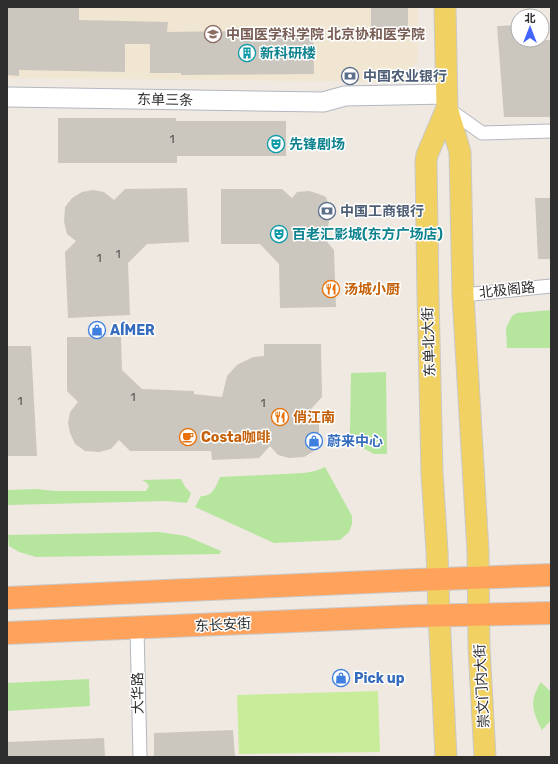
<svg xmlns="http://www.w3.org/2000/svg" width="558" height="764" font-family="Rubik,'Noto Sans SC',sans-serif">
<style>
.education{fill:#f0e6d1}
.green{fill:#b6e59e}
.pitch{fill:#c9ec9a}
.building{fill:#cbc7bf}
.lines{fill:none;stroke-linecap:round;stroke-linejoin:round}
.street-casing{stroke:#b4b7c1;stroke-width:15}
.secondary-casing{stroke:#b4b7c1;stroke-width:21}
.primary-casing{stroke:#c9c9c9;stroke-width:23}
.highway-casing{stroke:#c9c9c9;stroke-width:24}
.street{stroke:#fff;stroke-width:13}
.secondary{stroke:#fff;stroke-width:19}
.primary{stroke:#f2d163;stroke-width:21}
.highway{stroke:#ffa35c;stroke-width:22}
.labels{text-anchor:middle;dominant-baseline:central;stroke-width:3;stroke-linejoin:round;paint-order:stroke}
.number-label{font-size:12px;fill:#555452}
.education-label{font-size:14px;font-weight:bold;fill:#785e54;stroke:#fff;text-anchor:start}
.culture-label{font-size:14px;font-weight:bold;fill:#0d838f;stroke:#fff;text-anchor:start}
.service-label{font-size:14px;font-weight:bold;fill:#4e5e75;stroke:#fff;text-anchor:start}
.street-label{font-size:14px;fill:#2e2e2e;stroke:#fff}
.food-label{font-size:14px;font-weight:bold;fill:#c56008;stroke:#fff;text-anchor:start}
.shop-label{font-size:14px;font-weight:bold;fill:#366cbe;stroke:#fff;text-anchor:start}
</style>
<rect width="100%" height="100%" fill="#efe9e1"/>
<path class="education" d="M 7,7 L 418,7 L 418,60 L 403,82 L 7,78 Z"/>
<path class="green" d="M 551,310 L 551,348 L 507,348 L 506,328 L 512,316 L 517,313 Z
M 386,372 L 387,454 L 374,454 L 348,440 L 350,429 L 351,373 Z
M 325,467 L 352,516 L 352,524 L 349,532 L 340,540 L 274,543 L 195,507 L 201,496 C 213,497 216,486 220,477 L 304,473 L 315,471 Z
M 181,479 L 185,487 L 191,493 L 187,503 L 167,501 L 7,505 L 7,490 L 36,489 L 55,491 L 146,491 L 149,486 L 147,483 L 142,480 Z
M 159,532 L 186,536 L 221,551 L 220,554 L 36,557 L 19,552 L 9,546 L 8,535 Z
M 89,679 L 90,706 L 7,711 L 7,683 Z
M 541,682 L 551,692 L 551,720 L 542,730 C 532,711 529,701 541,682 Z"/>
<path class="pitch" d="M 378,691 L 380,752 L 239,754 L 237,695 Z"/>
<path class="building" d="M 7,7 L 79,7 L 79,20 L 168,22 L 167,32 L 313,30 L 314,74 L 181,75 L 181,73 L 150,73 L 150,44 L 125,44 L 125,72 L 19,70 L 19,76 L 7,75 Z
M 371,7 L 408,7 L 408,30 L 371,30 Z
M 518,25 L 518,40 L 551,40 L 551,117 L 504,117 L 497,26 Z
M 58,118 L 176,118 L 176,121 L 286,121 L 286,156 L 177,156 L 177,163 L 58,163 Z
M 187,188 L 189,242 L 147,244 L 128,263 L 130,315 L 68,318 L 65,252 L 76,241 L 67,234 L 64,222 L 65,207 L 72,198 L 82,192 L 93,190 L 104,192 L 114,200 L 125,189 Z
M 221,189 L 282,189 L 292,198 L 297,192 L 309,191 L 319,194 L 326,197 L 330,211 L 328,228 L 323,237 L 334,250 L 336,307 L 280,308 L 279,264 L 260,244 L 221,244 Z
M 535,198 L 551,198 L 551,259 L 538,259 Z
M 67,337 L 121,337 L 122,370 L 142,389 L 194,391 L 194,394 L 222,397 L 227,376 L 237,365 L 253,357 L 264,356 L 264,344 L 321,344 L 322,397 L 311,409 L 319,418 L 319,440 L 314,451 L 304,457 L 289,458 L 278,455 L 270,446 L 259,458 L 212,460 L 211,451 L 130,451 L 119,440 L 111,449 L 99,452 L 85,451 L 75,444 L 70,433 L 68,423 L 70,412 L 78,402 L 67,391 Z
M 7,346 L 31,346 L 37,456 L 7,456 Z
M 233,730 L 235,757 L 154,757 L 154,733 Z
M 104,738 L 105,757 L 7,757 L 7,742 Z"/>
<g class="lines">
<g class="street-casing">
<path id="street" d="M 447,108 L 482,133 L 551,131
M 463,295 L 551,286
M 137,629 L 140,757"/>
</g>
<g class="secondary-casing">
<path id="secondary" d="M 7,97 L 323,102 L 345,96 L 447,94"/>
</g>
<g class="primary-casing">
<path id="primary" d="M 445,7 L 447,108 L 460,152 L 463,295 L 478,551 L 479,647 L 485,757
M 446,757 L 439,615 L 437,551 L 432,473 L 428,296 L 426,161 L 427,155 L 447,108"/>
</g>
<g class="highway-casing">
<path id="highway" d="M 7,598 L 415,580 L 551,575
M 7,633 L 414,616 L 551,613"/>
</g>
<use href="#street" class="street"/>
<use href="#secondary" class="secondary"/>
<use href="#primary" class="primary"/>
<use href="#highway" class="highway"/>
</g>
<defs>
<g id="university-ring" transform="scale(0.9)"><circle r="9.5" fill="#fff" stroke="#8d6e63" stroke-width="1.5"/><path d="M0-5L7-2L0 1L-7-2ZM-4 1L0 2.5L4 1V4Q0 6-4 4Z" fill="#8d6e63"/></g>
<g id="building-ring" transform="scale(0.9)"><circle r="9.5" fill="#fff" stroke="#0f9aa8" stroke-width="1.5"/><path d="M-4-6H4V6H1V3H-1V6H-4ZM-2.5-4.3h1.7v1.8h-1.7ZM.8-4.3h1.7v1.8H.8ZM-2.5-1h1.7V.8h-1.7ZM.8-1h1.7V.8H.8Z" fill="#0f9aa8"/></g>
<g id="bank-ring" transform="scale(0.9)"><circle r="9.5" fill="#fff" stroke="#5c6f8a" stroke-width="1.5"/><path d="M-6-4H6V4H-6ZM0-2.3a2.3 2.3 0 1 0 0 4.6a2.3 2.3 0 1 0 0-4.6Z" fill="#5c6f8a"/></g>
<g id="theatre-ring" transform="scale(0.9)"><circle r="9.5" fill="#fff" stroke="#0f9aa8" stroke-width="1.5"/><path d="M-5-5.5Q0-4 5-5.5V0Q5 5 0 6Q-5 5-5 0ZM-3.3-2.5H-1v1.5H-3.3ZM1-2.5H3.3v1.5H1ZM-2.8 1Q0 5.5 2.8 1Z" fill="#0f9aa8"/></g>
<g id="restaurant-ring" transform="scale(0.9)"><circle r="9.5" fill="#fff" stroke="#e8710a" stroke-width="1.5"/><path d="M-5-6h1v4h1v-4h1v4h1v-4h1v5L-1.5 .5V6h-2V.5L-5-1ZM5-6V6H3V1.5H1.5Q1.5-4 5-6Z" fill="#e8710a"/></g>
<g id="shop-ring" transform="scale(0.9)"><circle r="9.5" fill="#fff" stroke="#3f7fe0" stroke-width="1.5"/><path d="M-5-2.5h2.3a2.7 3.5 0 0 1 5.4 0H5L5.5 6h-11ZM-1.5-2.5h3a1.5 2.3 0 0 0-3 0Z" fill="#3f7fe0"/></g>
<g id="cafe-ring" transform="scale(0.9)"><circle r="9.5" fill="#fff" stroke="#e8710a" stroke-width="1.5"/><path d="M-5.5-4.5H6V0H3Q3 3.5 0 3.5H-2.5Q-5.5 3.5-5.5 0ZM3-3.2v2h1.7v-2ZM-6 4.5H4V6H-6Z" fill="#e8710a"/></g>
</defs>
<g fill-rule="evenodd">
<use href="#university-ring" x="213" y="34"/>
<use href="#building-ring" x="247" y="53"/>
<use href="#bank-ring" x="350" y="76"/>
<use href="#theatre-ring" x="276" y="144"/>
<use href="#bank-ring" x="327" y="211"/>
<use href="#theatre-ring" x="279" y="234"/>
<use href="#restaurant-ring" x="331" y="289"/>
<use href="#shop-ring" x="97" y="330"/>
<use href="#restaurant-ring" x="280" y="417"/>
<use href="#cafe-ring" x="188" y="437"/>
<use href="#shop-ring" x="314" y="441"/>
<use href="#shop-ring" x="341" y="678"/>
</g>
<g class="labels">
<g class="number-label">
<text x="172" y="139">1</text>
<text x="118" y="254">1</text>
<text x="99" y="258">1</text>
<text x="133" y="397">1</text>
<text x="20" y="401">1</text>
<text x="263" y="403">1</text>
</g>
<g class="education-label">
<text x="226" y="34">中国医学科学院 北京协和医学院</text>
</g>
<g class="culture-label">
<text x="260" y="53">新科研楼</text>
<text x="289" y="144">先锋剧场</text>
<text x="292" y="234">百老汇影城(东方广场店)</text>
</g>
<g class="service-label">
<text x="363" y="76">中国农业银行</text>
<text x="340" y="211">中国工商银行</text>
</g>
<g class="street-label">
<text transform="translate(165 100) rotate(1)">东单三条</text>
<text transform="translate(507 290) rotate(-6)">北极阁路</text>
<text transform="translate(429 342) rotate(-92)">东单北大街</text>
<text transform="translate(223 625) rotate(-3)">东长安街</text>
<text transform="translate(482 686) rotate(-93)">崇文门内大街</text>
<text transform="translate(138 693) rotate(-91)">大华路</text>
</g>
<g class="food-label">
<text x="344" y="289">汤城小厨</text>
<text x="293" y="417">俏江南</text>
<text x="201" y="437">Costa咖啡</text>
</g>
<g class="shop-label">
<text x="110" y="330">AÍMER</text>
<text x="327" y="441">蔚来中心</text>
<text x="354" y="678">Pick up</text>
</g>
</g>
<rect width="558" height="764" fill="none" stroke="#2e2e2e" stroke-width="16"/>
<g transform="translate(530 28)"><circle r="19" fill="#ffffff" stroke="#ababab"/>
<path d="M0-3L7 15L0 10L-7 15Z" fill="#4264fb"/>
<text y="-6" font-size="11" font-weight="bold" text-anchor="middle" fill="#2e2e2e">北</text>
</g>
</svg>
